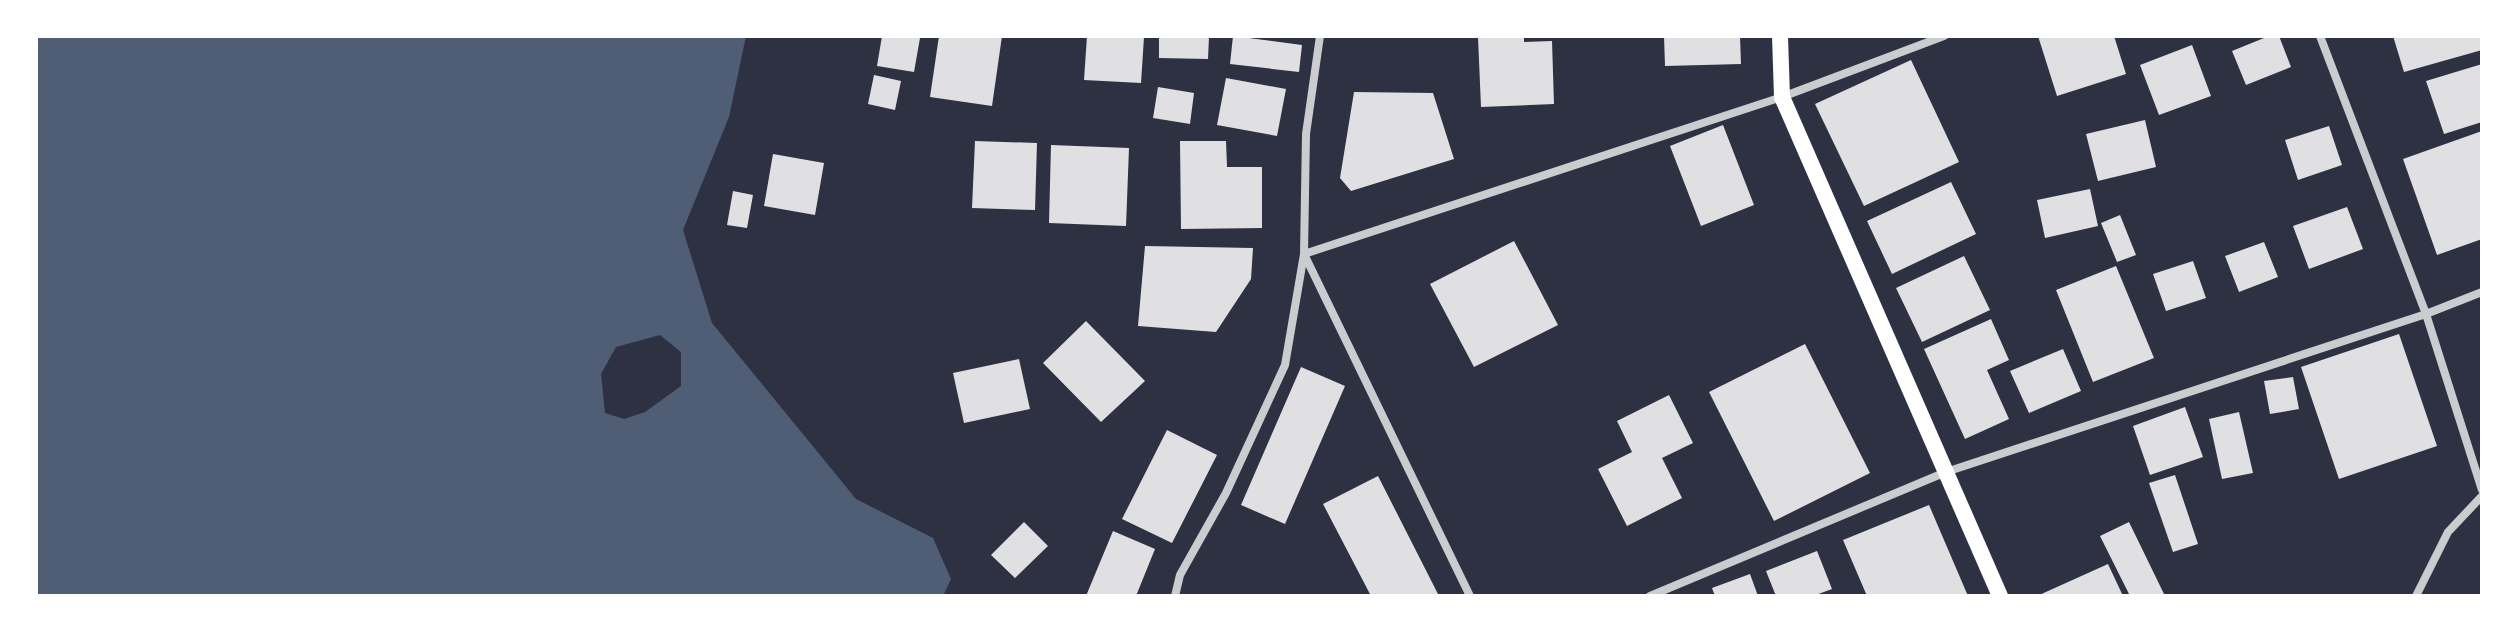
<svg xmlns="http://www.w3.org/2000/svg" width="2518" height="632" font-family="Jost,sans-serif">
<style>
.water{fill:#4f5d75;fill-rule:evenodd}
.building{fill:#e0e0e3}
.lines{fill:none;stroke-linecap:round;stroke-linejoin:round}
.minor{stroke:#caccd0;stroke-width:8}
.secondary{stroke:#fff;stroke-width:16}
</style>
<rect width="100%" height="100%" fill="#2d3142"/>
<path class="water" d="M 36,36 L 746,36 L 729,117 L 683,230 L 712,323 L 856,499 L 933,538 L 951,579 L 943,596 L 36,596 ZM 660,335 L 681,352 L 681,386 L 645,412 L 624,419 L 605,413 L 601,374 L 616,347 Z"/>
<path class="building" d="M 882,36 L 920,38 L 914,72 L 877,66 Z
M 939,36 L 1002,36 L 992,106 L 930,97 Z
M 1087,36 L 1144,37 L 1141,83 L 1084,80 Z
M 1233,36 L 1302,45 L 1299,72 L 1230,64 Z
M 1518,36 L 1524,36 L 1524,42 L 1552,41 L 1554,104 L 1481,107 L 1478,37 Z
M 1664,36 L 1740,36 L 1741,64 L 1665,66 Z
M 2038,36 L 2114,36 L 2126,74 L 2057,96 Z
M 2269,36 L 2279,36 L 2291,67 L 2246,85 L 2232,51 Z
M 2393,36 L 2482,36 L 2482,50 L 2404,72 Z
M 1159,37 L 1209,37 L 1208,59 L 1159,58 Z
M 2192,45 L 2211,96 L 2159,115 L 2140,65 Z
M 1911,60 L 1959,162 L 1864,206 L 1815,104 Z
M 2482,64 L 2482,122 L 2444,134 L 2426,81 Z
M 874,75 L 901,81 L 895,110 L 868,104 Z
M 1226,78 L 1286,89 L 1277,136 L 1217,125 Z
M 1158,87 L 1194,93 L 1190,124 L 1153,118 Z
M 1354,92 L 1433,93 L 1454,159 L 1351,191 L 1340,178 Z
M 2145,120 L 2156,167 L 2098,181 L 2086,134 Z
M 1723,125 L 1754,205 L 1701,226 L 1670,146 Z
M 2329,126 L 2342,165 L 2298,180 L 2285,140 Z
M 2482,131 L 2482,239 L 2437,255 L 2403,159 Z
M 975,141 L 1037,143 L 1035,210 L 972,208 Z
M 1180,141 L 1226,141 L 1227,167 L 1262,167 L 1262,228 L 1181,229 Z
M 1051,145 L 1129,148 L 1126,226 L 1049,223 Z
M 773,154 L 824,163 L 815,215 L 764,206 Z
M 1951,182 L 1976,234 L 1892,274 L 1867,221 Z
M 2090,189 L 2098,226 L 2045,238 L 2037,200 Z
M 733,191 L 753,195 L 747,228 L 727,225 Z
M 2347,207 L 2363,249 L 2309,269 L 2293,226 Z
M 2120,215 L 2136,255 L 2117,262 L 2101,223 Z
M 1514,241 L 1558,325 L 1474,367 L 1430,284 Z
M 2264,242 L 2278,277 L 2239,292 L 2225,256 Z
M 1145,246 L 1253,248 L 1251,279 L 1216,332 L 1138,326 Z
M 1964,256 L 1990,310 L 1922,342 L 1896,288 Z
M 2193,261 L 2206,298 L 2166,311 L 2153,274 Z
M 2116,266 L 2154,358 L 2093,382 L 2056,290 Z
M 1991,319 L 2009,360 L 1987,370 L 2009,419 L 1965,439 L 1924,349 Z
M 1086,321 L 1145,381 L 1101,422 L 1043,363 Z
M 2399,334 L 2437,446 L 2339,479 L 2301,367 Z
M 1805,344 L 1870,473 L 1774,521 L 1709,392 Z
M 2063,349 L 2081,391 L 2029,413 L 2010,371 Z
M 1019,359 L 1030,409 L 964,423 L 953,373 Z
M 1301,367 L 1345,386 L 1285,524 L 1241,505 Z
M 2293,377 L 2299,409 L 2270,414 L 2264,381 Z
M 1669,395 L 1693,443 L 1662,458 L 1682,498 L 1627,526 L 1598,469 L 1632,452 L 1617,421 Z
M 2185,407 L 2203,457 L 2150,475 L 2133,426 Z
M 2239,412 L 2253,473 L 2222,479 L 2209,419 Z
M 1167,430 L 1217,455 L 1172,543 L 1122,519 Z
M 2175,475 L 2198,544 L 2173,552 L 2149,483 Z
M 1378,476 L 1439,596 L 1371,596 L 1323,504 Z
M 1929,505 L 1968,596 L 1867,596 L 1843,540 Z
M 1024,522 L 1048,546 L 1015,578 L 991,555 Z
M 2129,522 L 2165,596 L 2130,596 L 2100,536 Z
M 1113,531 L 1155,549 L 1136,596 L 1086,596 Z
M 1817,551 L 1832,589 L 1813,596 L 1776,596 L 1766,571 Z
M 2108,564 L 2123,596 L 2037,596 Z
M 1750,574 L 1758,596 L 1715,596 L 1712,588 Z"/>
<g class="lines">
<path class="minor" d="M 1320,36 L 1306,134 L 1304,254 L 1470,596
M 2320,36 L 2426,314 L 2482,490
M 1175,596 L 1180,575 L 1226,493 L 1285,365 L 1304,254 L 1782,97 L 1944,36
M 1650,596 L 1946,472 L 2426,314 L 2482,292
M 2416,596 L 2448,532 L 2482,496"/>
<path class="secondary" d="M 1780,36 L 1782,97 L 2000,596"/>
</g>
<rect width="2518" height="632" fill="none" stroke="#ffffff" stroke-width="76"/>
</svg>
